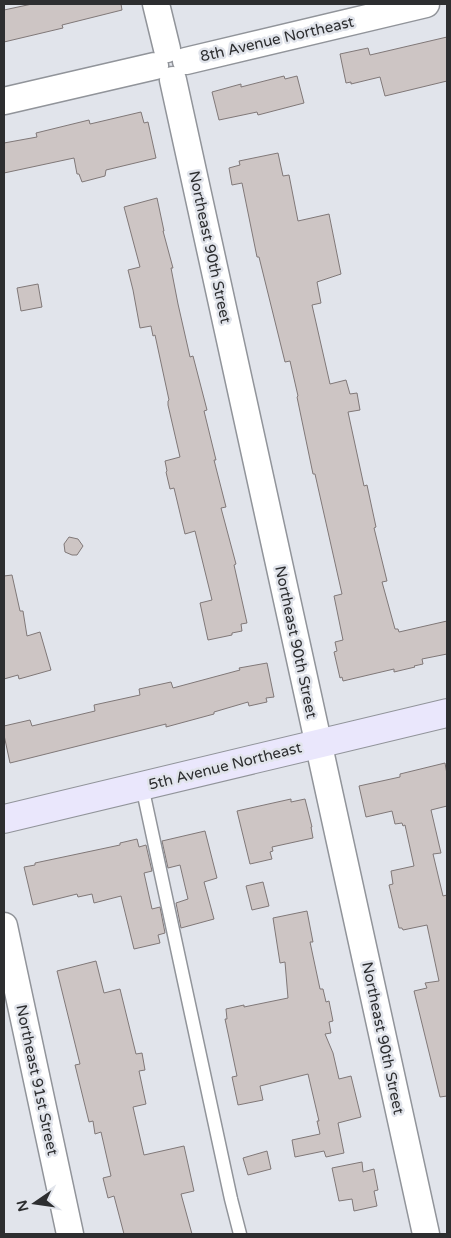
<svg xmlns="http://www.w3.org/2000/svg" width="451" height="1238" font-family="'Varela Round',sans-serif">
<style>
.building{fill:#cdc5c4;stroke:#807878}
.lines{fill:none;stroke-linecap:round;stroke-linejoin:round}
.lane-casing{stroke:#91949a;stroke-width:15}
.street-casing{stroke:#91949a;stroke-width:29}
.secondary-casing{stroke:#91949a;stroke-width:30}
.lane{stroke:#fff;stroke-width:12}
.street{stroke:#fff;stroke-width:26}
.secondary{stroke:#eae7fc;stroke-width:28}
.labels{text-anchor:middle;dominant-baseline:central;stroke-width:5;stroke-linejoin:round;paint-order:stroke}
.street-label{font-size:15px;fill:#2d2e30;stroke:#e1e4eb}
</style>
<rect width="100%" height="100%" fill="#e1e4eb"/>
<path class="building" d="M 32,4 L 121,4 L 122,10 L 62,25 L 63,28 L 4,42 L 4,10 Z
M 447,37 L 447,81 L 385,96 L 380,77 L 351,84 L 351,82 L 346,83 L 340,54 L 368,48 L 370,55 Z
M 284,76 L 285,79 L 297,76 L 304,103 L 258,115 L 257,112 L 219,120 L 212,92 L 241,84 L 241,87 Z
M 141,112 L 144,123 L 148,122 L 156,158 L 106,170 L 105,176 L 82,182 L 79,174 L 77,174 L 74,158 L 4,173 L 4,143 L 37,137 L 36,133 L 89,120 L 90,124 Z
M 278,153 L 283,176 L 289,175 L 298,221 L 329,214 L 341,274 L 317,282 L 321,303 L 312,305 L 330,384 L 346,380 L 350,394 L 357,393 L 360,410 L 348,412 L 364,486 L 367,485 L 376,527 L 374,528 L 387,581 L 382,582 L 395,629 L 398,629 L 399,632 L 447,621 L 447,654 L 422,659 L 423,664 L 414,666 L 415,667 L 394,672 L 394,669 L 343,681 L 342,677 L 340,678 L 334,652 L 337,651 L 335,642 L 343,640 L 334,596 L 342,594 L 315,474 L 313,474 L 297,397 L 298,396 L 290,361 L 285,362 L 259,257 L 257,257 L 242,183 L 232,185 L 229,168 L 240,165 L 239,161 Z
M 157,198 L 164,231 L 163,231 L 173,268 L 171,268 L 178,304 L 190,357 L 193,356 L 207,410 L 204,411 L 216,460 L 214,460 L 226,507 L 221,508 L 236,564 L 234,565 L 247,623 L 241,624 L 242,631 L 232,633 L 232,635 L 208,640 L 200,603 L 212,600 L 195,531 L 185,534 L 174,488 L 170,489 L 166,472 L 167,471 L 165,461 L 180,457 L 168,405 L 168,401 L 169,400 L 155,335 L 153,336 L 151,326 L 140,328 L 133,290 L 128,270 L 140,267 L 124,207 Z
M 38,284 L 42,307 L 21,311 L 17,288 Z
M 69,537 L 78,539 L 83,546 L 77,555 L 72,555 L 65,552 L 64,544 Z
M 12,575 L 20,611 L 23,611 L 27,636 L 40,632 L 51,670 L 19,679 L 18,675 L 4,679 L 4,576 Z
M 267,663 L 274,697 L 266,698 L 267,702 L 249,706 L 248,702 L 214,712 L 214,714 L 166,727 L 166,724 L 10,763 L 4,735 L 4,726 L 30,720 L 32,726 L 95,711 L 94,705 L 140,695 L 139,689 L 171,682 L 173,688 L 240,670 L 239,668 Z
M 445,763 L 447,774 L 447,806 L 431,810 L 441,853 L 433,854 L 443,896 L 447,895 L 447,1096 L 440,1097 L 414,991 L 427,988 L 425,983 L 439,981 L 427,925 L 403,930 L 402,928 L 399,928 L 389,885 L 393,884 L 391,871 L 414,866 L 405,825 L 403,826 L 402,823 L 395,824 L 392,811 L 366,817 L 359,786 L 400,777 L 400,774 Z
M 291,799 L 291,802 L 305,799 L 312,827 L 311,827 L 313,838 L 272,847 L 273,851 L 270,852 L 272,859 L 250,864 L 237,811 Z
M 205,831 L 217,878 L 204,882 L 214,919 L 181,928 L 176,903 L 188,899 L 180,865 L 168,868 L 162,841 Z
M 137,839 L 139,847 L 146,845 L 152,871 L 144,873 L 152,909 L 160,907 L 165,933 L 158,935 L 160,943 L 134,949 L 121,896 L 94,903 L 92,894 L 78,897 L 77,894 L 33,905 L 24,867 L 35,865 L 35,863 L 120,845 L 120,843 Z
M 263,882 L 269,906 L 252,910 L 246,886 Z
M 307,911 L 313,942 L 310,942 L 320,989 L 323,989 L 326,1002 L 329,1001 L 333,1021 L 329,1022 L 331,1033 L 325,1034 L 333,1053 L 339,1079 L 351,1076 L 361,1117 L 338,1123 L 344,1153 L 326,1157 L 324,1151 L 295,1157 L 292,1140 L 320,1134 L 317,1121 L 319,1121 L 308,1074 L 260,1086 L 263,1100 L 238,1105 L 232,1077 L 237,1076 L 225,1019 L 227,1019 L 226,1009 L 244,1005 L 244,1007 L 288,998 L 285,962 L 280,963 L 273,918 Z
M 96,961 L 104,993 L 120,989 L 136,1054 L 142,1053 L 145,1070 L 139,1071 L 146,1104 L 133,1107 L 144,1155 L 184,1146 L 194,1191 L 181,1194 L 192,1234 L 124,1234 L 114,1196 L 108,1198 L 103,1178 L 111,1176 L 101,1132 L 95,1134 L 93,1121 L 89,1122 L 75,1065 L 80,1064 L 57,971 Z
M 267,1151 L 271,1169 L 248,1175 L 243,1158 Z
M 362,1162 L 363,1172 L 374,1169 L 378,1190 L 374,1191 L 377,1206 L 354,1211 L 352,1199 L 339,1201 L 332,1168 Z"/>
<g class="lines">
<g class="lane-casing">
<path id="lane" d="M 142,786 L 231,1199 L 240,1234"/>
</g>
<g class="street-casing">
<path id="street" d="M 156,4 L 167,49
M 186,61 L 426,4
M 173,80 L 426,1234
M 4,101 L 155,66
M 4,926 L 70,1234"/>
</g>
<g class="secondary-casing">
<path id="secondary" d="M 4,819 L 447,713"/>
</g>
<use href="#lane" class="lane"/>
<use href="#street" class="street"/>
<use href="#secondary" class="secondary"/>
</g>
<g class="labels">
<g class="street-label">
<text transform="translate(277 39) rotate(-13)">8th Avenue Northeast</text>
<text transform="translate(210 247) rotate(78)">Northeast 90th Street</text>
<text transform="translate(296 642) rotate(78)">Northeast 90th Street</text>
<text transform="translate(225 766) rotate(-14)">5th Avenue Northeast</text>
<text transform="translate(383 1038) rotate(78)">Northeast 90th Street</text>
<text transform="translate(37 1080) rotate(78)">Northeast 91st Street</text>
</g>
</g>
<rect width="451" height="1238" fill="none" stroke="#2d2e30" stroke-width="10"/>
<g transform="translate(35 1203) rotate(257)" stroke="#e1e4eb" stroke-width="4" paint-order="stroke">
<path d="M0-4L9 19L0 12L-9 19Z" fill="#2d2e30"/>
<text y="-8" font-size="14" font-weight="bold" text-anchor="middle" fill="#2d2e30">N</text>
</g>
</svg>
